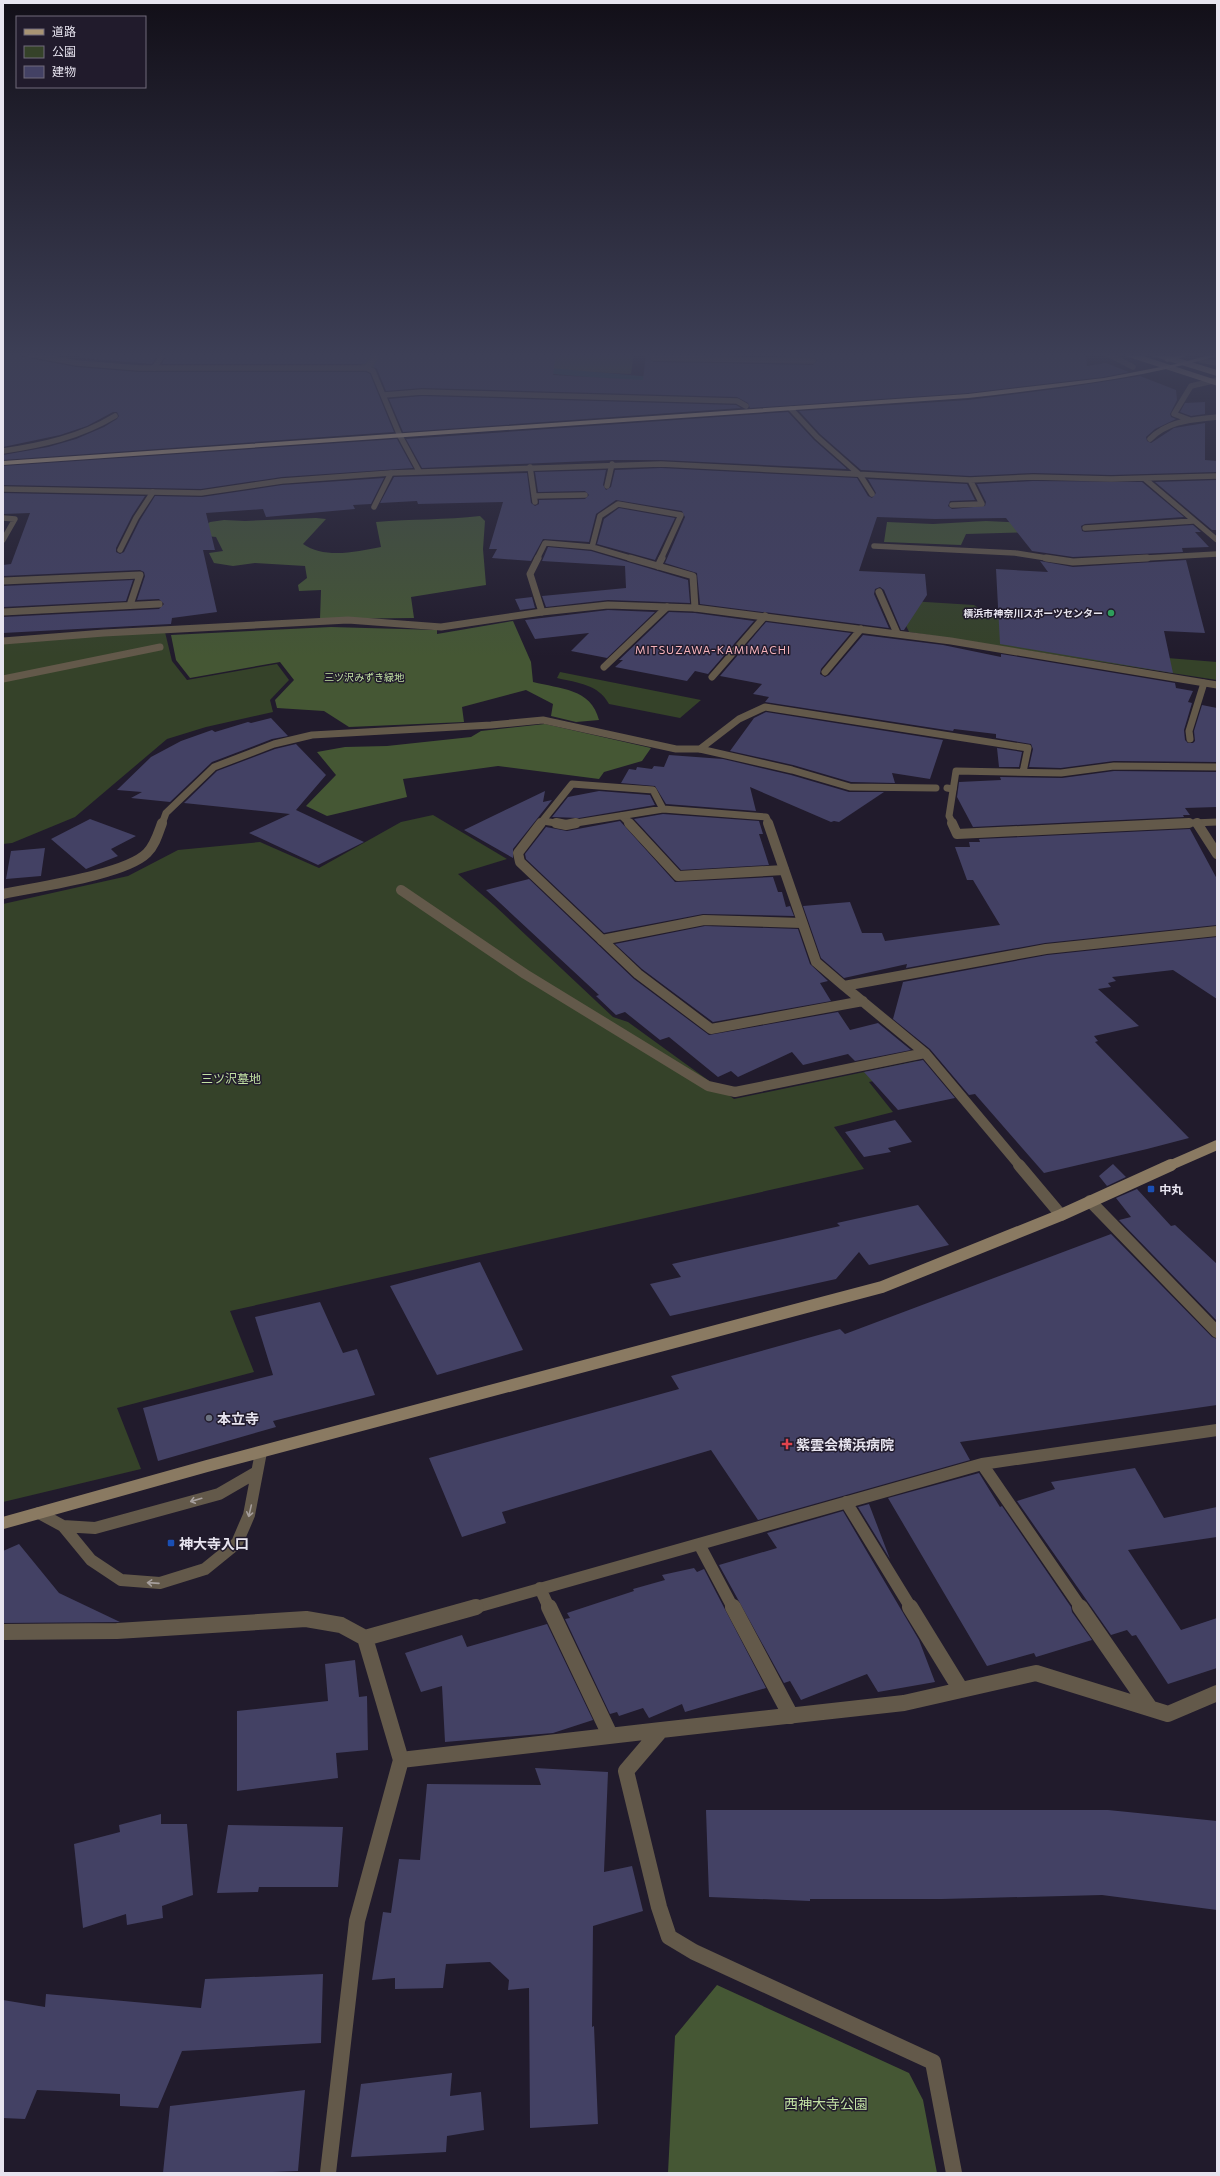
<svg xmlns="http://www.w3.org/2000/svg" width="1220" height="2176" font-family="Commissioner,'Noto Sans JP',sans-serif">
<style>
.green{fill:#354229}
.forest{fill:#455734}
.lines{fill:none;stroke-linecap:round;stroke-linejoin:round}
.stream{stroke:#175057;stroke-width:5.5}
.building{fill:#434164;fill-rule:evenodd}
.lane-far3{stroke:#63594a;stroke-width:5.5}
.lane-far2{stroke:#63594a;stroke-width:7}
.lane-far1{stroke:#63594a;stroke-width:10}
.lane{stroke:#63594a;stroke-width:12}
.street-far4{stroke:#63594a;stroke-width:5.5}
.street-far3{stroke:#63594a;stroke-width:7}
.street-far2{stroke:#63594a;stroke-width:10}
.street-far1{stroke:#63594a;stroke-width:12}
.street{stroke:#63594a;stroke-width:16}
.secondary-far1{stroke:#8a7a62;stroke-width:10}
.secondary{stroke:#8a7a62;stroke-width:12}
.primary{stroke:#a89474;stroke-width:5.5}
.highway{fill:#c3ab85;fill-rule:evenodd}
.oneway{stroke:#a59e9c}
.leisure-dot{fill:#2e9e5b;stroke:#211b2c;stroke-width:1.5}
.transit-dot{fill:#1a4fb4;stroke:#211b2c;stroke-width:1.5}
.worship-dot{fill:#6b7280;stroke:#211b2c;stroke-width:1.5}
.health-dot{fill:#e0444e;stroke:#211b2c;stroke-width:1.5}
.labels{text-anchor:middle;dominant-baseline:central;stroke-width:3;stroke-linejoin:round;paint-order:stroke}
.far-poi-label{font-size:10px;font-weight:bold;fill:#e7e4ef;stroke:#211b2c;text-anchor:end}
.far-park-label{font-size:10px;fill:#c1e1a3;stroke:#211b2c}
.far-neighbourhood-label{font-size:11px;letter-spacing:1px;fill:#f7b3bb;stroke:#211b2c}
.park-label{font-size:12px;fill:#c1e1a3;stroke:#211b2c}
.poi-label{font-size:12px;font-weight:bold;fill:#e7e4ef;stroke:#211b2c;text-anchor:start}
.near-poi-label{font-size:14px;font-weight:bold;fill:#e7e4ef;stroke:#211b2c;text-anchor:start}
.near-park-label{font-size:14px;fill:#c1e1a3;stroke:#211b2c}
</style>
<rect width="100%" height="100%" fill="#211b2c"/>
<path class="green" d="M 894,600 L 974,605 L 986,613 L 1008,616 L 1043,648 L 1217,662 L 1217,680 L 909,632 Z
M 165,632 L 172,661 L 187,680 L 277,664 L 289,680 L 270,700 L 273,712 L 206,727 L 167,739 L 75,817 L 12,843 L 3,844 L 3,642 Z
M 560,672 L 701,700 L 680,718 L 609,704 C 598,684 578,683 557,678 Z
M 433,815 L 507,859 L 458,874 L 494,905 L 613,1017 L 628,1022 L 734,1099 L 917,1061 L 925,1070 L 869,1082 L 893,1112 L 834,1127 L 864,1169 L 230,1311 L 254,1372 L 117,1408 L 141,1469 L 3,1502 L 3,904 L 128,876 L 178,850 L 260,842 L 319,868 L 401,822 Z"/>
<path class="forest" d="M 363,353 L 420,353 L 425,358 L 527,357 L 559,353 L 634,353 L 631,374 L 506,368 L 383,370 L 356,363 Z
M 480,516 L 485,521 L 483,549 L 486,585 L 411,597 L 414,618 L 320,619 L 321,590 L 299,591 L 298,585 L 307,578 L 305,566 L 255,563 L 233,566 L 214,563 L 209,553 L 223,551 L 216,537 L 207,536 L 206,525 L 210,522 L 224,520 L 245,521 L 316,518 L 326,519 L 303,544 C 324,559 356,552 381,547 L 376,522 C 411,519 446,520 480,516 Z
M 986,521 L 1028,523 L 1034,532 L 966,534 L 961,545 L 884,542 L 887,522 L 933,524 Z
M 513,621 L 531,662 L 533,682 C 560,689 591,688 599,720 L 576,722 L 551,716 L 553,704 L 526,690 L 462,707 L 464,722 L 349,727 L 324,711 L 277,708 L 275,700 L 294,680 L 280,662 L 190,678 L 176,660 L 171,635 L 331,627 L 437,630 L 437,634 Z
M 545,724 L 651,748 L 642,761 L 604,772 L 599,779 L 498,766 L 403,779 L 407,797 L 327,816 L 306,806 L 336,775 L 317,752 L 345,747 L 387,746 L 471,737 L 481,731 Z
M 717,1985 L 909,2073 L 923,2100 L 937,2173 L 668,2173 L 675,2036 Z"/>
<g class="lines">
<path class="stream" d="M 540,370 L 655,380"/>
</g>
<path class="building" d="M 82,353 L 159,353 L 152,364 L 69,357 L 78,358 Z
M 168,353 L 373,353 L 365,364 L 162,364 Z
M 382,353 L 556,353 L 553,375 L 643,380 L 646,353 L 1086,353 L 1087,366 L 1106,363 L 1129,372 L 1104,377 L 968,393 L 750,408 L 748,403 L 737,397 L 422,388 L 386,391 L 377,369 L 373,366 ZM 653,354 L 813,357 L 817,361 L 813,365 L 653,362 L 649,358 Z
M 3,354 L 20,355 L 23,357 L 76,367 L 139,372 L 366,372 L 370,374 L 394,432 L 3,460 L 3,455 L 48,447 L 76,439 L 104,427 L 117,419 L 119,416 L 117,412 L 113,412 L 87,426 L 60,435 L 3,447 Z
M 1140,376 L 1176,390 L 1177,400 L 1170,414 L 1171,417 L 1176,419 L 1155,429 L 1146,437 L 1147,441 L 1151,443 L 1174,428 L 1205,423 L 1205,460 L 1217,461 L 1217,472 L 1111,475 L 1033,473 L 970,476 L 861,470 L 820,434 L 799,411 L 968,400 L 1063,388 Z
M 422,396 L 736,405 L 741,408 L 403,432 L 389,399 Z
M 1205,402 L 1205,414 L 1191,416 L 1180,412 L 1185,403 Z
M 788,412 L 814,440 L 847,469 L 661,460 L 613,460 L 422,468 L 406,439 Z
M 397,439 L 413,468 L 282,477 L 201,489 L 3,485 L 3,466 Z
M 661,468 L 857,478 L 868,496 L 872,498 L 876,493 L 868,479 L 967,484 L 975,500 L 950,501 L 948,506 L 952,509 L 985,506 L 986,502 L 977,484 L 1033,481 L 1142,482 L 1184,517 L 1085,524 L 1081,526 L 1082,531 L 1085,532 L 1193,525 L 1201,532 L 1195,532 L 1209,547 L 1182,548 L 1183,552 L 1073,557 L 1032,551 L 1006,518 L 935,519 L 877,517 L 859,571 L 925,574 L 927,595 L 904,630 L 901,630 L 884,590 L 880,587 L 875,589 L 874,594 L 889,628 L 700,604 L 697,573 L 665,563 L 685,517 L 682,511 L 616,500 L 596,514 L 589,542 L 543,539 L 531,561 L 492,558 L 497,549 L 489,549 L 503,502 L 418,504 L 417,501 L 380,503 L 394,477 L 527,473 L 531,503 L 535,506 L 539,504 L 539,500 L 585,499 L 589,495 L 585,491 L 538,492 L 535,472 L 606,470 L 603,485 L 606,490 L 611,487 L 615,470 Z
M 384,478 L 371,504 L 353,505 L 355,509 L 266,517 L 263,509 L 206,513 L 215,550 L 203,550 L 217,612 L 172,618 L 171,624 L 3,633 L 3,617 L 159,609 L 164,604 L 159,599 L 137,600 L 145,576 L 144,572 L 140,570 L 3,576 L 3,565 L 11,564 L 30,513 L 3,514 L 3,493 L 145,496 L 132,516 L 116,548 L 116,552 L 120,554 L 124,552 L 140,520 L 155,496 L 202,497 L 282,485 Z
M 1217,480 L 1217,530 L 1212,530 L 1155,482 Z
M 619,508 L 675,518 L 655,560 L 597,544 L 604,519 Z
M 548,547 L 591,551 L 688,580 L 690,603 L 608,600 L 546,607 L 542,596 L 626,588 L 625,566 L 542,561 Z
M 1186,560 L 1205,633 L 1164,631 L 1173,673 L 1000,644 L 996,569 L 1048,572 L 1040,561 L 1073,567 Z
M 133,580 L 126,601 L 3,607 L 3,586 Z
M 532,597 L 535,608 L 520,610 L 515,599 Z
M 608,610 L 655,612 L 607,658 L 571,651 L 589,633 L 535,639 L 525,620 Z
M 669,612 L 695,613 L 754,621 L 708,674 L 695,671 L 687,681 L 615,667 L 623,660 L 619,660 Z
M 766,622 L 851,633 L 821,669 L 820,674 L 825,677 L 829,675 L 863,635 L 943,645 L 1001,657 L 1001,654 L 1175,683 L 1176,688 L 1193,691 L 1188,702 L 1192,703 L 1184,730 L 1185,740 L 1188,743 L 1193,743 L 1195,741 L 1194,731 L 1202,705 L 1217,708 L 1217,762 L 1114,761 L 1061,768 L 1029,767 L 1033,749 L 1031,744 L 996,738 L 996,734 L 954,729 L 953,731 L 946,730 L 765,702 L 769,697 L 753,694 L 762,684 L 720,676 Z
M 766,712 L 943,740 L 930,779 L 892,773 L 895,783 L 851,782 L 793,765 L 730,751 L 754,718 Z
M 271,718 L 288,736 L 272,739 L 212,762 L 170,802 L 131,798 L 142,792 L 117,790 L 151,757 L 181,741 L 212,730 L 215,732 L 248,722 L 251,723 Z
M 296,744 L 326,775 L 296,810 L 364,842 L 318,865 L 249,833 L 290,814 L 184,803 L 217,771 L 275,749 Z
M 997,748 L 1022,752 L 1019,767 L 999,767 Z
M 669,755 L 723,759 L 791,775 L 849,792 L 884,792 L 839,822 L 834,821 L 831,822 L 750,787 L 756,811 L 666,804 L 655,786 L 621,783 L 629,769 L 636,770 L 637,767 L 652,769 L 654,766 L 664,767 Z
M 1114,771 L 1217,772 L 1217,807 L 1185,808 L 1190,815 L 1183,815 L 1184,817 L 973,827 L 957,797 L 959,782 L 1001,780 L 1000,777 L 1062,778 Z
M 545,791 L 543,802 L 552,800 L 513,849 L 513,858 L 464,830 Z
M 599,791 L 650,795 L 655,805 L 579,818 L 552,817 L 568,797 Z
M 663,814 L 759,821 L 763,834 L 759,834 L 769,865 L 681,870 L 634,819 Z
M 90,819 L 136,836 L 111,849 L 118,856 L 86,869 L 51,839 Z
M 620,821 L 675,882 L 773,877 L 778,892 L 782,892 L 786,907 L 790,906 L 794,916 L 703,914 L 604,933 L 526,859 L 525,854 L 546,827 L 567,831 Z
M 1190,829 L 1217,879 L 1217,925 L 1045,943 L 906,968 L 907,964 L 844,978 L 821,958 L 803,906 L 850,902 L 862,933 L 882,933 L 885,941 L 1000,925 L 973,880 L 967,880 L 955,847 L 970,847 L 969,842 L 980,842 L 979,839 Z
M 45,848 L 41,876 L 6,879 L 11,851 Z
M 529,879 L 634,979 L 709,1035 L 838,1012 L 850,1030 L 878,1023 L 911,1050 L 855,1061 L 848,1054 L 803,1065 L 792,1052 L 738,1077 L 731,1071 L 718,1077 L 669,1037 L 660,1040 L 625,1012 L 616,1015 L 596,996 L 599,995 L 486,890 Z
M 705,926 L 798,929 L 810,964 L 828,981 L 820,983 L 831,1001 L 713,1022 L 642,969 L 615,944 Z
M 1217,937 L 1217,999 L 1173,970 L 1112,977 L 1116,981 L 1108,983 L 1111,987 L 1098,989 L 1139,1026 L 1094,1036 L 1098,1041 L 1095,1042 L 1189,1138 L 1147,1149 L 1044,1173 L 975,1094 L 969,1095 L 930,1049 L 893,1019 L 903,982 L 1047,955 Z
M 923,1060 L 955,1098 L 898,1110 L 864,1072 Z
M 895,1120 L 912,1142 L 888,1148 L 891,1152 L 864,1157 L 845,1132 Z
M 1113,1164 L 1126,1177 L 1107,1186 L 1099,1176 Z
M 1137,1189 L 1171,1226 L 1175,1225 L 1217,1264 L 1217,1321 L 1119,1220 L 1131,1217 L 1116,1198 Z
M 918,1205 L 949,1245 L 869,1265 L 859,1252 L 836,1279 L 670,1316 L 650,1284 L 681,1277 L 672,1264 L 840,1226 L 837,1223 Z
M 1111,1234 L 1212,1337 L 1217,1339 L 1217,1405 L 960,1442 L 970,1460 L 758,1520 L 711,1450 L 502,1512 L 506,1523 L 462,1537 L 429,1458 L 679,1389 L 671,1376 L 840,1329 L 845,1334 Z
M 480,1262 L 523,1350 L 437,1375 L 390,1286 Z
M 320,1302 L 343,1353 L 357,1349 L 375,1395 L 273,1421 L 276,1427 L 158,1461 L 143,1408 L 273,1375 L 255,1317 Z
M 1135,1468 L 1164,1518 L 1217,1507 L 1217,1537 L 1128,1550 L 1181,1630 L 1217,1618 L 1217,1668 L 1168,1684 L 1136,1635 L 1132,1636 L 1127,1630 L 1111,1635 L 1017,1501 L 1055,1489 L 1051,1482 Z
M 979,1473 L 1000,1507 L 1002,1506 L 1071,1607 L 1072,1612 L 1092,1640 L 1036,1657 L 1034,1653 L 987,1666 L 888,1498 Z
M 869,1504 L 890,1559 L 858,1507 Z
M 843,1511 L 919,1640 L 935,1682 L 878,1692 L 867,1674 L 801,1700 L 790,1681 L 784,1683 L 719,1565 L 777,1548 L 767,1533 Z
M 19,1544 L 59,1593 L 120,1622 L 3,1623 L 3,1551 Z
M 694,1568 L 697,1572 L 704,1569 L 766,1688 L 685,1712 L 682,1704 L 649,1718 L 643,1708 L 619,1716 L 617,1712 L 610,1714 L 565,1619 L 570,1618 L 567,1613 L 634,1591 L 633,1589 L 665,1580 L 662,1575 Z
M 547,1624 L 593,1720 L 553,1733 L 445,1742 L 442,1686 L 421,1692 L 405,1653 L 462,1635 L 467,1647 Z
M 355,1660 L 359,1697 L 367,1696 L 368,1750 L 336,1753 L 338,1778 L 237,1791 L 237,1711 L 328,1701 L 325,1664 Z
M 535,1768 L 608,1772 L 604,1872 L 632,1866 L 643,1911 L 593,1926 L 592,2027 L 594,2026 L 598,2124 L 530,2128 L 529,1988 L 508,1990 L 509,1980 L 490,1962 L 446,1964 L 443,1988 L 395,1989 L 395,1978 L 372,1980 L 383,1912 L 391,1913 L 399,1859 L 420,1860 L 427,1784 L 541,1785 Z
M 706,1810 L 1108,1810 L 1217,1821 L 1217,1910 L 1102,1895 L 942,1899 L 810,1899 L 810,1901 L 709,1897 Z
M 161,1814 L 161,1824 L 187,1824 L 193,1895 L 162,1906 L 163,1918 L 127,1925 L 126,1914 L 83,1928 L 74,1844 L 120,1832 L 119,1825 Z
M 228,1825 L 343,1827 L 338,1887 L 259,1887 L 258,1892 L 217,1893 Z
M 323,1974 L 321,2043 L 182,2051 L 158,2108 L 120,2106 L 120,2094 L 37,2090 L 25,2119 L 3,2118 L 3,2000 L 45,2007 L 46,1994 L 201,2008 L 205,1979 Z
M 452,2073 L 450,2096 L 481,2092 L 484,2130 L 447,2136 L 446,2152 L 351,2157 L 361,2084 Z
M 305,2090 L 298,2171 L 251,2173 L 163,2173 L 170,2106 Z"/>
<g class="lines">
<path class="lane-far3" d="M 653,358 L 813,361
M 154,368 L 164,353
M 384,395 L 422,392 L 737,401 L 746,406
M 1190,420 L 1174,414 L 1191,386 L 1217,380
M 1150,439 C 1169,420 1192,420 1217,417
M 3,451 C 43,445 80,437 115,416
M 530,467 L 535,502
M 860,475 L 872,494
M 607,486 L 612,464
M 534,496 L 585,495
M 374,507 L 391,473
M 3,518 L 15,519 L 3,540
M 592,547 L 600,516 L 618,504 L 681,515 L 661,559
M 120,550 L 136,518 L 153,492
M 537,559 L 545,543 L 592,547 L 633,559"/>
<path class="lane-far2" d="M 538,558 L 530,574 L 542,612
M 630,558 L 693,576 L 695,608
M 658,566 L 662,558
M 879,592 L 897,633
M 604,667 L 667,607
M 712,677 L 765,616
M 3,679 L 160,647
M 1190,739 L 1189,731 L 1204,683
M 700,749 L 792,770 L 850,787 L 936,788
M 947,788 L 953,789
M 622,816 L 630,824"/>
<path class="lane-far1" d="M 629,823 L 678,876 L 784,870
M 602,940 L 704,920 L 802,923"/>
<path class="lane" d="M 39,1513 L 63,1526 L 91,1560 L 121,1580 L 160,1583 L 205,1569 L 237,1543 L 249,1515 L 261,1452
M 63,1526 L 95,1528 L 219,1494 L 257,1472"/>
<path class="street-far4" d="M 24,353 L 77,363 L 139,368 L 367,368 L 373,371 L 400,436 L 419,471
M 1106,353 L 1133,367
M 1200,360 L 1217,363
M 367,368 L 378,353
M 791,409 L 817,437 L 860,475
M 1145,479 L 1217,540
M 3,489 L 201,493 L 282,481 L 391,473 L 661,464 L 970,480 L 1033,477 L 1111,479 L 1217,476
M 952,505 L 982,504 L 970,480
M 1085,528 L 1193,521
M 874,546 L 1015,553 L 1053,559
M 1129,559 L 1217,554"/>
<path class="street-far3" d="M 1046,558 L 1073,562 L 1147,558
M 3,581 L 140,575 L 130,605
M 3,612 L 159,604
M 3,641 L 104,633 L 348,620 L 441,627 L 542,612 L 608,605 L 695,608 L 951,641 L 1217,685
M 825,672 L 861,629
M 543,821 L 562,824
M 1197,823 L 1198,824
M 162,824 L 166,813 L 214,767 L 274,744 L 312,735 L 491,725 L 543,720 L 676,749 L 700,749 L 739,719 L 765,707 L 1028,748 L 1023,772
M 540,824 L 572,784 L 653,790 L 663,809
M 570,824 L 663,809 L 766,817 L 769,824
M 953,824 L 949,816 L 956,771 L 1061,773 L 1114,766 L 1217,767
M 1168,824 L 1217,822"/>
<path class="street-far2" d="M 541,823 L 518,853 L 520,862 L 638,974 L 711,1029 L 863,1001
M 556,823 L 566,825 L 576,823
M 768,823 L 816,962 L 844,986
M 952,823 L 957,834 L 1189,823
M 1197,823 L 1217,854
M 401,890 L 525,974 L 708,1086 L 735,1092 L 925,1053
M 3,894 C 36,887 125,875 147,853 C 155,845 158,834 162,823
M 1020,1166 L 925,1053 L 844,986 L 1046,949 L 1217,931"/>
<path class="street-far1" d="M 1019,1165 L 1061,1215
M 1090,1201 L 1217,1332
M 982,1464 L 1081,1608
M 846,1502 L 911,1608
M 699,1544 L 733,1608
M 540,1588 L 549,1608
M 473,1608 L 982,1464 L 1217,1430"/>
<path class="street" d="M 549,1607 L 610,1735
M 733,1607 L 791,1716
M 910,1607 L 961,1690
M 1080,1607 L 1150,1708
M 3,1632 L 117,1631 L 306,1619 L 341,1625 L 365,1638 L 476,1607
M 365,1638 L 401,1760 L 661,1730 L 626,1771 L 659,1907 L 669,1937 L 694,1952 L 933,2062 L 954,2173
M 661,1730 L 904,1703 L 1036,1673 L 1168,1714 L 1217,1693
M 328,2173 L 357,1921 L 401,1760"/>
<path class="secondary-far1" d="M 1169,1166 L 1217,1145"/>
<path class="secondary" d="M 3,1523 L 207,1466 L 882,1287 L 1061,1215 L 1171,1165"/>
<path class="primary" d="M 1125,353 L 1217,383
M 1152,353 L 1217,373"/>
<path class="highway" d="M 1187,353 L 1195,353 L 1167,362 L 1164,360 Z
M 1217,353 L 1217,356 C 1136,380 1052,388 968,398 L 3,465 L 3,461 L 968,394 L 1104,378 L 1176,364 Z"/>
</g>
<defs><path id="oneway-shaft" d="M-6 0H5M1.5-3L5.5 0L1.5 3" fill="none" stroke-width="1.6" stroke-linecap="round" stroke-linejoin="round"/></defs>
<g class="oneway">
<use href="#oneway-shaft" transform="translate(196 1500) rotate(164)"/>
<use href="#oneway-shaft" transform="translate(250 1511) rotate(103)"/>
<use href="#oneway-shaft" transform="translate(153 1583) rotate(-176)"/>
</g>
<linearGradient id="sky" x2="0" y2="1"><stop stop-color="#120f18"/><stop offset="0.54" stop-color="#3d3f56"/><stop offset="1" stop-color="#3d3f56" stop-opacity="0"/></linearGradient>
<rect width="1220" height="657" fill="url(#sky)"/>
<circle class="leisure-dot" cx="1111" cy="613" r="4"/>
<g class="transit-dot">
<rect x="1147" y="1185" width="8" height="8" rx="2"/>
<rect x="167" y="1539" width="8" height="8" rx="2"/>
</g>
<circle class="worship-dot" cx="209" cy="1418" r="4"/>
<path class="health-dot" d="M785 1438h4v4h4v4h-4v4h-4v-4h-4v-4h4z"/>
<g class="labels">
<g class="far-poi-label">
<text x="1103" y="613">横浜市神奈川スポーツセンター</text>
</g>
<g class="far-park-label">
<text x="364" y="677">三ツ沢みずき緑地</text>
</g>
<g class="far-neighbourhood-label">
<text x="713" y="649">MITSUZAWA-KAMIMACHI</text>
</g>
<g class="park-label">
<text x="231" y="1078">三ツ沢墓地</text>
</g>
<g class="poi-label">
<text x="1159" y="1189">中丸</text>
</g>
<g class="near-poi-label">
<text x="217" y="1418">本立寺</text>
<text x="796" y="1444">紫雲会横浜病院</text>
<text x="179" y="1543">神大寺入口</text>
</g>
<g class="near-park-label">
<text x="826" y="2103">西神大寺公園</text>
</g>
</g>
<rect width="1220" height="2176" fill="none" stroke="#e7e4ef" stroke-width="8"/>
<rect x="16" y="16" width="130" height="72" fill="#211b2c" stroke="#706b7a"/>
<rect x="24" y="29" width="20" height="6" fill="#a89474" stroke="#706b7a"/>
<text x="52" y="36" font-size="12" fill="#e7e4ef">道路</text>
<rect x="24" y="46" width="20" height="12" fill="#354229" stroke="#706b7a"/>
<text x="52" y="56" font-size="12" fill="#e7e4ef">公園</text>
<rect x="24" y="66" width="20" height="12" fill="#434164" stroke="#706b7a"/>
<text x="52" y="76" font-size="12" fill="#e7e4ef">建物</text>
</svg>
